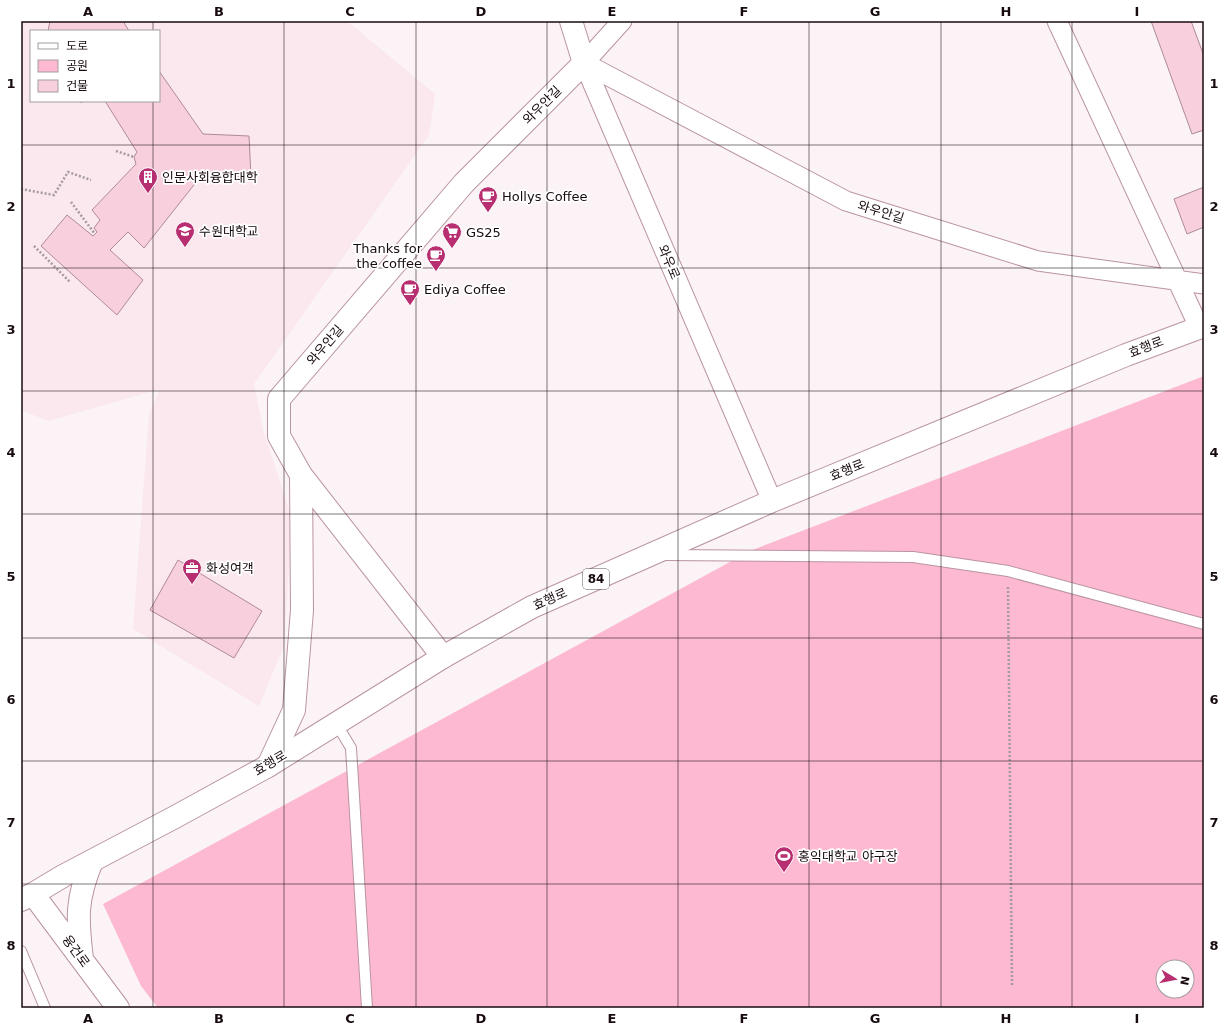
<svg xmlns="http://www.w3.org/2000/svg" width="1225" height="1029" font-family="'DejaVu Sans','Noto Sans KR',sans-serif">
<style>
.built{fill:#fbe7ee;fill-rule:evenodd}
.green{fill:#fdb9d1;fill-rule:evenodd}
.building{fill:#f8d0dd;stroke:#af8a97}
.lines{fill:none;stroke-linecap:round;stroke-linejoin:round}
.lane-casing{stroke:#ba94a1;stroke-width:12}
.street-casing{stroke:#ba94a1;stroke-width:21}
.secondary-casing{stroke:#ba94a1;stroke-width:24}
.primary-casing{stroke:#ba94a1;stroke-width:24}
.path{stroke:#a59b9f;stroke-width:2.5;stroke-dasharray:2 2;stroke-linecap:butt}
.lane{stroke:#fff;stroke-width:10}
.street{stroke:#fff;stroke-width:19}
.secondary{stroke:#fff;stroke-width:22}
.primary{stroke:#fff;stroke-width:22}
.grid{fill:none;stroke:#180b10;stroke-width:1;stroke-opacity:0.55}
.labels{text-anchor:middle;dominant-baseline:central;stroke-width:3.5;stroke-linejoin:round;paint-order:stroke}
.shield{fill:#fff;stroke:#5d5458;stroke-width:1}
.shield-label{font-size:12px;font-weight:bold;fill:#180b10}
.street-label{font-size:13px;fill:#180b10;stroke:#fff}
.poi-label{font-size:13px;fill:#180b10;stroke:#fff;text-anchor:start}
.neatline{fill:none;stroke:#180b10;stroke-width:1.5}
.grid-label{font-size:13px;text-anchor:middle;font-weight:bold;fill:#180b10}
</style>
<rect width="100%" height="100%" fill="#fbf3f5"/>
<path class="built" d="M 21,21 L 347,21 L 435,94 L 429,135 L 254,384 L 263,430 L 292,519 L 284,646 L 259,706 L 133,629 L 149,414 L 160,389 L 48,421 L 21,410 ZM 31,31 L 159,31 L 159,101 L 31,101 Z"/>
<path class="green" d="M 1204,376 L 1204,1008 L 158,1008 L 141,986 L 103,904 L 750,551 ZM 1163,967 L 1187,967 L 1187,991 L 1163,991 Z"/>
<path class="building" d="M 50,21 L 123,21 L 129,31 L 48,31 Z
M 1151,21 L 1191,21 L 1204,56 L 1204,130 L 1192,134 Z
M 159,71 L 203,134 L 249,136 L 251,177 L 201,176 L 144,248 L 128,232 L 110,250 L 143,280 L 117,315 L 41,246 L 67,215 L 93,236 L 97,232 L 94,228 L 100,220 L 92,210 L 136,164 L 134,157 L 137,152 L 105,101 L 159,101 Z
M 1204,187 L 1204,227 L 1187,234 L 1174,199 Z
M 178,560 L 262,611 L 234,658 L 150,610 Z"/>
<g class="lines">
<g class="lane-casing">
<path id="lane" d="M 665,555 L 913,557 L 1008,571 L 1204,624
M 336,723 L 351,748 L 367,1008
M 21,951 L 45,1008"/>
</g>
<g class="street-casing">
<path id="street" d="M 1057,21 L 1199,327
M 584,63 L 846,201 L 1038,261 L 1204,284
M 584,63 L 772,501
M 584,63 L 622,21"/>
</g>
<g class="secondary-casing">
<path id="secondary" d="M 443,657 L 301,475 L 279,436 L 279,399 L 464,183 L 584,63 L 571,21
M 268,766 L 294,710 L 302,610 L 301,475
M 33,894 L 118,1008
M 82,959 C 77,918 76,899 92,861"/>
</g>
<g class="primary-casing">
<path id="primary" d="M 21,900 L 33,894 L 63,876 L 175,817 L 268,766 L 443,657 L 532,607 L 772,501 L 1126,355 L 1204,326"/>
</g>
<path class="path" d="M 80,102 L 82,101
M 116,151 L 134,157
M 21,189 L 54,195 L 68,172 L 91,180
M 71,202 L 95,234
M 34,246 L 70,282
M 1008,587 L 1012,985"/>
<use href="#lane" class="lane"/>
<use href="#street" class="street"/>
<use href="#secondary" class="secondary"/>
<use href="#primary" class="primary"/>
</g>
<path class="grid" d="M 153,21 L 153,31M 284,21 L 284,1008M 416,21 L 416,1008M 547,21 L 547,1008M 678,21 L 678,1008M 809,21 L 809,1008M 941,21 L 941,1008M 1072,21 L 1072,1008M 153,101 L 153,1008M 21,145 L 1204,145M 21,268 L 1204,268M 21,391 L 1204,391M 21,514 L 1204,514M 21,638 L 1204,638M 21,761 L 1204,761M 21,884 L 1204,884"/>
<defs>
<g id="building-pin" transform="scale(1)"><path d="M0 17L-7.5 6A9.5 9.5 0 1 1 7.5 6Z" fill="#b72f70" stroke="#fff"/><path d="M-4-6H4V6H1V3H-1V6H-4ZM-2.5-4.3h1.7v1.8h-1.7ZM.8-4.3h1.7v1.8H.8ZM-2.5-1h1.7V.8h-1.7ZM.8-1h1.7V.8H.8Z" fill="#fff"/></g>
<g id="cafe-pin" transform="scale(1)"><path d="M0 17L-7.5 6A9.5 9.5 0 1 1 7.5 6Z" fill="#b72f70" stroke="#fff"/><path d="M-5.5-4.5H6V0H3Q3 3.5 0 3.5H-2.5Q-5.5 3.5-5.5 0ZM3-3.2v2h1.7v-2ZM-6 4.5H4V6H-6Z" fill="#fff"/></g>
<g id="university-pin" transform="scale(1)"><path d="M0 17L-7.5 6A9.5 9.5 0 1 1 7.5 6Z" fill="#b72f70" stroke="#fff"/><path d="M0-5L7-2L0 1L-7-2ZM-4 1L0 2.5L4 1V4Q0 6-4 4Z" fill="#fff"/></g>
<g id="supermarket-pin" transform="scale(1)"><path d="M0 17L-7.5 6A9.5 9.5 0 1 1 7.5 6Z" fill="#b72f70" stroke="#fff"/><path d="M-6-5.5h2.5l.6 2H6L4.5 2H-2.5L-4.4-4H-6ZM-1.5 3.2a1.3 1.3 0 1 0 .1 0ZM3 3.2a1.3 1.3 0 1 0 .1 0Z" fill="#fff"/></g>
<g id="office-pin" transform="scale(1)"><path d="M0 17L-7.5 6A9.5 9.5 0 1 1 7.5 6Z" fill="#b72f70" stroke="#fff"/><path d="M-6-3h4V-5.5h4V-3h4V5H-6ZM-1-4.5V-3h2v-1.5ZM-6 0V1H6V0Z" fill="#fff"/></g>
<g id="stadium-pin" transform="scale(1)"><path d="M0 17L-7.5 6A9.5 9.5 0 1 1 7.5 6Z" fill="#b72f70" stroke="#fff"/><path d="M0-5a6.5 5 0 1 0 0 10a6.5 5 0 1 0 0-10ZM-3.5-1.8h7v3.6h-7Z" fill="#fff"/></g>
</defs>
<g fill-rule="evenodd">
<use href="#building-pin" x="148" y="177"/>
<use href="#cafe-pin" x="488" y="196"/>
<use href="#university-pin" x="185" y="231"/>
<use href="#supermarket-pin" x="452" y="232"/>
<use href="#cafe-pin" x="436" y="255"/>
<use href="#cafe-pin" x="410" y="289"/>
<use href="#office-pin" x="192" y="568"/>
<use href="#stadium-pin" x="784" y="856"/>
</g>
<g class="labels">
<rect class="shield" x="583" y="569" width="26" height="20" rx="3"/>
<g class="shield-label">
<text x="596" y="579">84</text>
</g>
<g class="street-label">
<text transform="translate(542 105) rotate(-45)">와우안길</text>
<text transform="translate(881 212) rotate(17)">와우안길</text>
<text transform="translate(669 262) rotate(67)">와우로</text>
<text transform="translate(325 345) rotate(-49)">와우안길</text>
<text transform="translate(1146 347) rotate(-21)">효행로</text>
<text transform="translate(847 470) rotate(-22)">효행로</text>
<text transform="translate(550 599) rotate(-24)">효행로</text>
<text transform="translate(270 763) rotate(-31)">효행로</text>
<text transform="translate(76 951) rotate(54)">융건로</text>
</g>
<g class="poi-label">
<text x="162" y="177">인문사회융합대학</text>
<text x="502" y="196">Hollys Coffee</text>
<text x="199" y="231">수원대학교</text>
<text x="466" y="232">GS25</text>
<text x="422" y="248" text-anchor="end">Thanks for<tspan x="422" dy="15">the coffee</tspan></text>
<text x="424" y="289">Ediya Coffee</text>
<text x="206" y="568">화성여객</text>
<text x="798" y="856">홍익대학교 야구장</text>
</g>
</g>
<rect width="1225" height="1029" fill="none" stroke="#ffffff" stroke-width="44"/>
<rect x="30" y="30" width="130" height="72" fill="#ffffff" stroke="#a39d9f"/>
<rect x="38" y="43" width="20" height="6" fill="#ffffff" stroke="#a39d9f"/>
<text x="66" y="50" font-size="12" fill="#180b10">도로</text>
<rect x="38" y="60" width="20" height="12" fill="#fdb9d1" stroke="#a39d9f"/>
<text x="66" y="70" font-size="12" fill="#180b10">공원</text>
<rect x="38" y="80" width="20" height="12" fill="#f8d0dd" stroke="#a39d9f"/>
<text x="66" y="90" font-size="12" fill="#180b10">건물</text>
<g transform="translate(1175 979) rotate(100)"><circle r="19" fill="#ffffff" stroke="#a39d9f"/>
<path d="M0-3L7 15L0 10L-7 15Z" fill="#b72f70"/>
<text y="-6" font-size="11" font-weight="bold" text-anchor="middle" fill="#180b10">N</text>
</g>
<rect x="22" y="22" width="1181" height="985" class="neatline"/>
<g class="grid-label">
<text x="88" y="16">A</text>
<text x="219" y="16">B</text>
<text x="350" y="16">C</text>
<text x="481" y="16">D</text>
<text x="612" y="16">E</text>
<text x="744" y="16">F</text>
<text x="875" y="16">G</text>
<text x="1006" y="16">H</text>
<text x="1137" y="16">I</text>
<text x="11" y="88">1</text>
<text x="1214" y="88">1</text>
<text x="11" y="211">2</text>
<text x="1214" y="211">2</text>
<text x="11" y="334">3</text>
<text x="1214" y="334">3</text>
<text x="11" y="457">4</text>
<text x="1214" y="457">4</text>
<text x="11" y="581">5</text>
<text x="1214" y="581">5</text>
<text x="11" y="704">6</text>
<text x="1214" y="704">6</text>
<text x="11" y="827">7</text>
<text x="1214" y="827">7</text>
<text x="11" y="950">8</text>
<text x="1214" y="950">8</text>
<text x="88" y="1023">A</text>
<text x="219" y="1023">B</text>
<text x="350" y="1023">C</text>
<text x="481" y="1023">D</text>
<text x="612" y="1023">E</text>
<text x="744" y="1023">F</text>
<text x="875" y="1023">G</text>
<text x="1006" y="1023">H</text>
<text x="1137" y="1023">I</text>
</g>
</svg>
